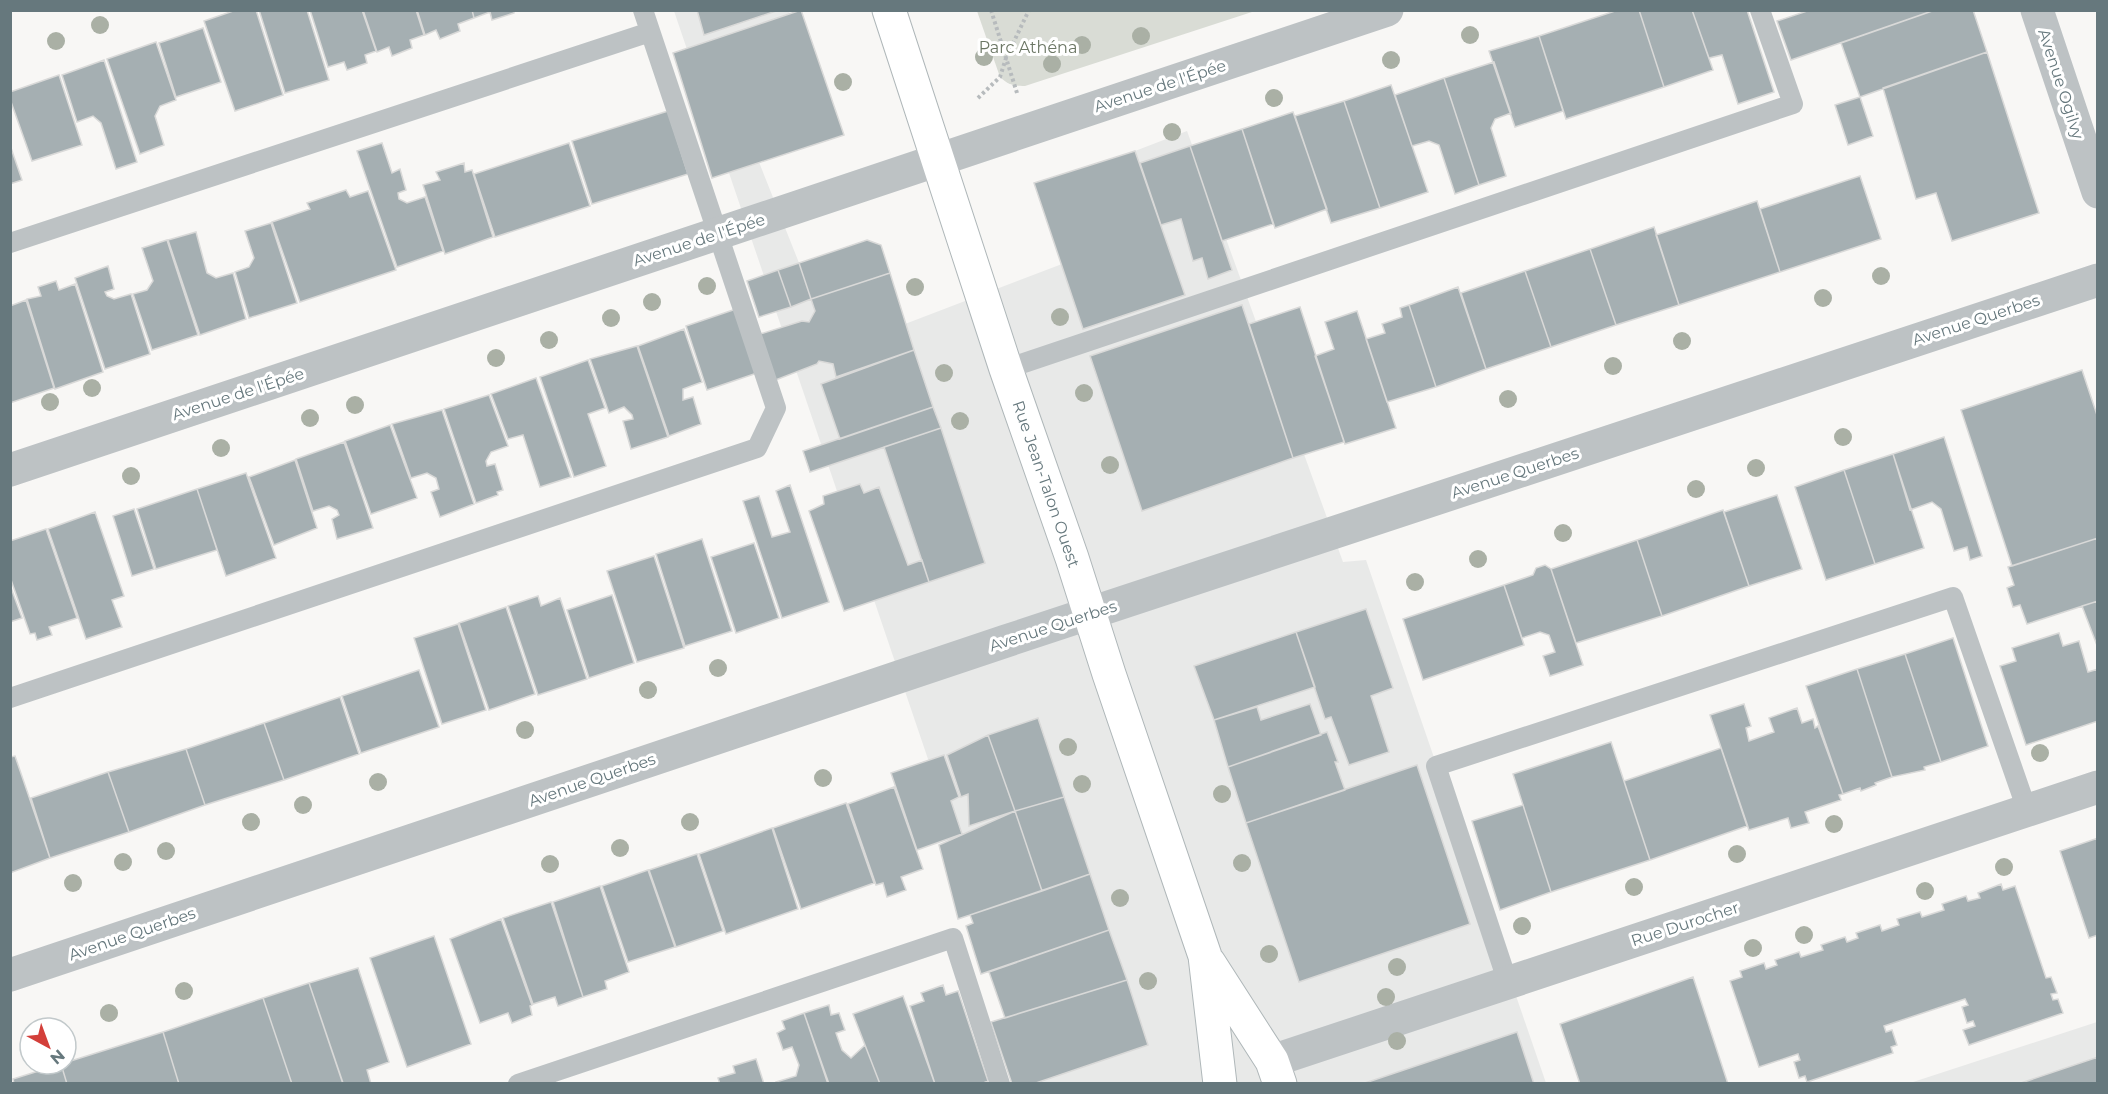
<svg xmlns="http://www.w3.org/2000/svg" width="2108" height="1094" font-family="Montserrat,sans-serif">
<style>
.built{fill:#e8e9e8}
.green{fill:#d9dcd5}
.building{fill:#a5afb2;stroke:#d9d9d8;stroke-width:1.5}
.lines{fill:none;stroke-linecap:round;stroke-linejoin:round}
.secondary-casing{stroke:#afb7b9;stroke-width:35}
.path{stroke:#b7bbbd;stroke-width:4;stroke-dasharray:3 3;stroke-linecap:butt}
.service{stroke:#bdc2c4;stroke-width:20}
.minor{stroke:#bdc2c4;stroke-width:33}
.tertiary{stroke:#bdc2c4;stroke-width:33}
.secondary{stroke:#fff;stroke-width:33}
.tree{fill:#aab0a5}
.labels{text-anchor:middle;dominant-baseline:central;stroke-width:6;stroke-linejoin:round;paint-order:stroke}
.park-label{font-size:16px;fill:#6b7664;stroke:#fff}
.street-label{font-size:16px;fill:#66787d;stroke:#fff}
</style>
<rect width="100%" height="100%" fill="#f8f7f5"/>
<path class="built" d="M 674,11 L 789,11 L 833,135 L 755,152 L 805,278 L 905,324 L 1062,264 L 1034,183 L 1135,151 L 1187,131 L 1343,562 L 1366,560 L 1546,1083 L 1038,1083 Z
M 2097,1022 L 2097,1083 L 1910,1083 Z"/>
<path class="green" d="M 977,11 L 977,10 L 1255,11 L 1025,86 C 1014,86 1008,85 1000,77 Z"/>
<path class="building" d="M 236,10 L 256,10 L 283,95 L 235,111 L 204,21 Z
M 259,10 L 307,10 L 329,80 L 285,93 Z
M 310,10 L 362,10 L 376,51 L 365,55 L 367,63 L 347,70 L 344,62 L 328,67 Z
M 363,10 L 416,10 L 424,35 L 410,40 L 412,48 L 392,56 L 389,47 L 377,52 Z
M 417,10 L 472,10 L 474,18 L 458,24 L 460,31 L 440,39 L 436,30 L 425,35 Z
M 472,10 L 514,10 L 514,13 L 492,20 L 490,12 L 474,18 Z
M 697,10 L 779,10 L 704,35 Z
M 801,10 L 844,135 L 712,178 L 673,53 Z
M 1618,10 L 1639,10 L 1664,87 L 1566,119 L 1539,36 Z
M 1639,10 L 1692,10 L 1713,70 L 1664,87 Z
M 1692,10 L 1747,10 L 1774,92 L 1738,104 L 1722,55 L 1709,58 Z
M 1810,10 L 1935,10 L 1791,60 L 1777,21 Z
M 1935,10 L 1973,10 L 1987,52 L 1860,97 L 1841,43 Z
M 203,28 L 221,82 L 176,97 L 159,43 Z
M 1539,36 L 1563,111 L 1515,127 L 1489,51 Z
M 156,42 L 176,100 L 160,106 L 155,116 L 164,145 L 140,154 L 107,59 Z
M 1987,52 L 2039,213 L 1952,241 L 1936,193 L 1916,199 L 1883,88 Z
M 104,60 L 137,162 L 116,169 L 101,123 L 93,116 L 77,122 L 62,75 Z
M 1494,62 L 1511,113 L 1495,119 L 1491,128 L 1506,176 L 1479,185 L 1444,78 Z
M 59,75 L 82,145 L 32,161 L 10,99 L 10,92 Z
M 1444,78 L 1479,185 L 1455,194 L 1439,145 L 1429,141 L 1412,146 L 1395,95 Z
M 1391,85 L 1428,192 L 1380,208 L 1344,101 Z
M 1860,97 L 1873,136 L 1848,145 L 1835,105 Z
M 1344,101 L 1380,208 L 1331,223 L 1295,116 Z
M 668,111 L 688,174 L 592,204 L 572,141 Z
M 1293,112 L 1327,209 L 1275,228 L 1242,129 Z
M 1242,129 L 1273,224 L 1222,241 L 1190,146 Z
M 382,143 L 392,173 L 400,169 L 406,190 L 398,193 L 399,199 L 407,203 L 425,197 L 443,251 L 397,267 L 357,151 Z
M 569,143 L 590,206 L 495,237 L 474,174 Z
M 10,145 L 22,180 L 10,184 Z
M 1190,146 L 1232,270 L 1208,279 L 1202,258 L 1193,261 L 1181,219 L 1161,225 L 1140,163 Z
M 1135,151 L 1185,295 L 1083,329 L 1034,183 Z
M 464,163 L 465,172 L 472,170 L 493,237 L 445,254 L 423,185 L 440,180 L 436,172 Z
M 1860,176 L 1881,239 L 1780,272 L 1760,209 Z
M 346,190 L 350,197 L 368,191 L 396,270 L 300,302 L 272,222 L 310,209 L 307,203 Z
M 1757,201 L 1780,272 L 1679,305 L 1656,235 Z
M 271,223 L 297,303 L 249,318 L 235,272 L 249,267 L 254,258 L 245,231 Z
M 1654,227 L 1679,305 L 1616,325 L 1590,249 Z
M 196,232 L 207,273 L 216,278 L 233,273 L 246,319 L 200,335 L 168,240 Z
M 167,240 L 198,335 L 152,350 L 133,294 L 147,290 L 153,281 L 142,248 Z
M 867,240 L 881,245 L 890,273 L 811,299 L 799,263 Z
M 1590,249 L 1616,325 L 1551,347 L 1525,271 Z
M 799,263 L 811,299 L 791,307 L 778,270 Z
M 108,266 L 114,289 L 105,292 L 107,296 L 114,299 L 131,294 L 150,354 L 105,369 L 75,278 Z
M 778,270 L 791,307 L 759,317 L 747,281 Z
M 1525,271 L 1551,347 L 1486,369 L 1461,293 Z
M 890,273 L 914,350 L 836,377 L 833,364 L 819,361 L 817,364 L 773,381 L 757,335 L 802,321 L 809,322 L 815,311 L 811,299 Z
M 56,281 L 59,290 L 75,284 L 103,372 L 55,389 L 27,299 L 41,296 L 38,287 Z
M 1458,287 L 1486,369 L 1436,387 L 1409,305 Z
M 26,300 L 54,388 L 10,403 L 10,306 Z
M 1242,305 L 1293,458 L 1142,511 L 1090,356 Z
M 1409,305 L 1436,387 L 1387,402 L 1366,339 L 1385,333 L 1382,324 L 1402,317 L 1400,308 Z
M 1300,307 L 1344,442 L 1293,458 L 1249,324 Z
M 736,309 L 757,373 L 707,390 L 686,326 Z
M 1357,311 L 1396,428 L 1345,444 L 1315,356 L 1334,349 L 1325,322 Z
M 684,329 L 702,382 L 683,389 L 683,400 L 693,397 L 701,424 L 669,436 L 638,346 Z
M 637,346 L 668,437 L 631,449 L 623,421 L 633,419 L 632,415 L 624,407 L 609,413 L 590,359 Z
M 914,350 L 933,407 L 840,439 L 821,384 Z
M 588,360 L 605,408 L 588,414 L 606,466 L 574,477 L 540,377 Z
M 2082,370 L 2098,418 L 2098,538 L 2012,566 L 1961,410 Z
M 536,378 L 571,477 L 540,487 L 523,435 L 508,439 L 491,394 Z
M 489,395 L 508,446 L 491,452 L 486,461 L 487,466 L 495,464 L 503,490 L 497,492 L 498,495 L 476,503 L 444,409 Z
M 933,407 L 941,428 L 810,472 L 803,451 Z
M 442,410 L 474,504 L 440,517 L 431,492 L 439,489 L 436,478 L 427,473 L 411,478 L 392,424 Z
M 390,425 L 417,498 L 371,514 L 345,441 Z
M 941,428 L 985,563 L 929,582 L 884,447 Z
M 1944,437 L 1982,556 L 1970,560 L 1967,547 L 1954,551 L 1941,509 L 1932,502 L 1910,510 L 1893,454 Z
M 344,442 L 373,528 L 337,539 L 332,519 L 339,515 L 337,510 L 329,506 L 313,511 L 296,459 Z
M 1893,454 L 1924,548 L 1875,564 L 1844,470 Z
M 295,460 L 317,528 L 274,545 L 249,477 Z
M 1844,470 L 1875,564 L 1826,580 L 1795,487 Z
M 246,473 L 276,558 L 226,576 L 197,489 Z
M 860,484 L 864,493 L 879,487 L 908,565 L 922,560 L 929,582 L 844,611 L 809,511 L 824,504 L 823,496 Z
M 790,485 L 829,602 L 782,618 L 743,501 L 759,496 L 772,537 L 790,532 L 776,491 Z
M 197,489 L 217,550 L 156,569 L 137,509 Z
M 1777,495 L 1802,569 L 1749,586 L 1724,512 Z
M 134,509 L 154,569 L 132,576 L 113,516 Z
M 1723,510 L 1749,586 L 1662,616 L 1637,540 Z
M 95,512 L 124,596 L 112,600 L 122,627 L 86,639 L 48,529 Z
M 46,529 L 77,618 L 49,627 L 52,635 L 37,640 L 35,633 L 30,634 L 10,577 L 10,541 Z
M 2098,538 L 2098,601 L 2027,624 L 2020,605 L 2013,607 L 2007,588 L 2014,585 L 2008,567 Z
M 702,539 L 732,631 L 685,646 L 656,554 Z
M 1637,540 L 1662,616 L 1576,643 L 1551,569 Z
M 754,543 L 779,618 L 736,633 L 711,557 Z
M 654,556 L 684,648 L 637,662 L 607,571 Z
M 1545,565 L 1551,569 L 1583,665 L 1550,676 L 1543,656 L 1555,652 L 1549,635 L 1540,632 L 1522,638 L 1504,585 L 1533,575 L 1536,568 Z
M 10,585 L 22,618 L 10,622 Z
M 1504,585 L 1524,645 L 1423,680 L 1403,619 Z
M 612,595 L 634,663 L 589,678 L 567,610 Z
M 538,596 L 541,606 L 560,598 L 587,679 L 538,695 L 508,606 Z
M 2098,601 L 2098,648 L 2082,606 Z
M 506,607 L 535,694 L 489,710 L 459,623 Z
M 1366,609 L 1393,688 L 1371,696 L 1389,752 L 1349,765 L 1331,717 L 1325,719 L 1296,632 Z
M 458,624 L 486,710 L 442,724 L 414,638 Z
M 1296,632 L 1315,687 L 1214,720 L 1194,666 Z
M 2059,633 L 2063,646 L 2079,641 L 2088,672 L 2098,669 L 2098,721 L 2026,745 L 2000,666 L 2016,661 L 2012,648 Z
M 1953,638 L 1988,746 L 1941,762 L 1905,654 Z
M 1905,654 L 1941,762 L 1924,767 L 1925,770 L 1892,777 L 1857,669 Z
M 1857,669 L 1892,777 L 1875,783 L 1876,785 L 1861,791 L 1860,788 L 1843,794 L 1806,686 Z
M 419,670 L 439,727 L 361,753 L 342,696 Z
M 340,697 L 359,754 L 284,780 L 264,723 Z
M 1310,704 L 1321,735 L 1228,767 L 1214,720 L 1257,707 L 1261,720 Z
M 1744,704 L 1751,726 L 1746,728 L 1749,741 L 1774,732 L 1769,718 L 1797,708 L 1802,723 L 1813,719 L 1815,728 L 1818,726 L 1843,794 L 1839,795 L 1841,800 L 1805,812 L 1809,823 L 1791,828 L 1788,818 L 1749,830 L 1710,715 Z
M 1038,718 L 1064,797 L 1015,811 L 988,735 Z
M 264,723 L 284,780 L 205,805 L 186,749 Z
M 1327,732 L 1338,762 L 1335,762 L 1345,790 L 1246,823 L 1228,767 Z
M 988,735 L 1015,811 L 969,826 L 968,794 L 961,797 L 947,755 Z
M 1611,742 L 1650,860 L 1551,892 L 1513,774 Z
M 1721,748 L 1747,826 L 1650,860 L 1624,781 Z
M 186,749 L 205,805 L 129,832 L 108,772 Z
M 944,755 L 959,797 L 951,801 L 962,834 L 917,850 L 891,773 Z
M 15,756 L 50,858 L 10,873 L 10,757 Z
M 1417,765 L 1470,924 L 1299,982 L 1246,823 Z
M 108,772 L 129,832 L 50,858 L 31,798 Z
M 894,787 L 923,869 L 901,877 L 906,890 L 887,897 L 883,883 L 876,885 L 848,804 Z
M 1064,797 L 1090,874 L 1042,891 L 1015,811 Z
M 846,803 L 874,883 L 801,909 L 773,828 Z
M 1523,805 L 1551,892 L 1500,910 L 1472,821 Z
M 1015,811 L 1042,891 L 958,919 L 939,845 Z
M 772,828 L 798,909 L 726,934 L 699,854 Z
M 2098,838 L 2098,935 L 2089,938 L 2060,851 Z
M 697,854 L 723,931 L 676,947 L 649,870 Z
M 648,870 L 675,947 L 628,962 L 602,886 Z
M 1090,874 L 1109,930 L 981,974 L 966,926 L 973,923 L 970,915 Z
M 2001,884 L 2003,890 L 2015,886 L 2046,978 L 2051,977 L 2057,993 L 2051,994 L 2053,1000 L 2058,999 L 2063,1013 L 1969,1045 L 1963,1030 L 1975,1026 L 1973,1021 L 1967,1023 L 1962,1007 L 1968,1005 L 1965,999 L 1884,1026 L 1886,1032 L 1892,1030 L 1897,1045 L 1891,1047 L 1893,1053 L 1807,1082 L 1805,1076 L 1799,1078 L 1794,1062 L 1800,1060 L 1798,1054 L 1759,1067 L 1730,981 L 1742,977 L 1740,971 L 1764,963 L 1766,969 L 1777,965 L 1775,960 L 1799,952 L 1801,957 L 1823,950 L 1821,945 L 1845,937 L 1847,942 L 1858,938 L 1856,933 L 1880,925 L 1882,931 L 1899,925 L 1897,919 L 1920,912 L 1922,917 L 1944,910 L 1942,904 L 1966,896 L 1968,901 L 1980,898 L 1978,893 Z
M 600,886 L 629,972 L 605,981 L 607,989 L 583,997 L 553,902 Z
M 551,902 L 583,997 L 558,1006 L 555,997 L 533,1004 L 503,918 Z
M 501,919 L 532,1005 L 530,1006 L 532,1015 L 512,1023 L 508,1013 L 480,1023 L 450,939 Z
M 1109,930 L 1127,980 L 1005,1018 L 989,972 Z
M 434,936 L 471,1044 L 407,1067 L 370,958 Z
M 358,968 L 389,1062 L 367,1070 L 371,1084 L 343,1084 L 309,983 Z
M 1693,977 L 1728,1084 L 1580,1084 L 1560,1024 Z
M 1127,980 L 1148,1045 L 1033,1084 L 1012,1084 L 991,1022 Z
M 309,983 L 343,1083 L 340,1084 L 292,1084 L 263,998 Z
M 943,985 L 946,995 L 958,991 L 988,1081 L 981,1084 L 935,1084 L 910,1006 L 924,1001 L 921,993 Z
M 903,996 L 935,1084 L 880,1084 L 853,1014 Z
M 263,998 L 292,1084 L 179,1084 L 163,1032 Z
M 829,1005 L 831,1015 L 839,1013 L 845,1030 L 836,1033 L 842,1050 L 851,1058 L 865,1045 L 880,1084 L 829,1084 L 804,1013 Z
M 804,1013 L 828,1084 L 777,1084 L 776,1082 L 796,1076 L 799,1065 L 792,1047 L 783,1050 L 777,1033 L 785,1029 L 782,1021 Z
M 163,1032 L 179,1084 L 67,1084 L 61,1064 Z
M 1517,1032 L 1534,1084 L 1362,1084 Z
M 2098,1057 L 2098,1084 L 2018,1084 Z
M 756,1059 L 764,1084 L 720,1084 L 718,1078 L 735,1073 L 733,1066 Z
M 61,1064 L 67,1084 L 14,1084 L 13,1079 Z"/>
<g class="lines">
<g class="secondary-casing">
<path id="secondary" d="M 889,10 L 1006,369 L 1072,558 L 1109,674 L 1205,956 L 1220,1084
M 1209,963 L 1272,1061 L 1280,1084"/>
</g>
<path class="path" d="M 991,10 L 1017,93
M 978,98 L 1000,77 L 1006,58 L 1029,10"/>
<path class="service" d="M 10,243 L 650,32
M 1006,369 L 1793,104 L 1760,10
M 10,698 L 757,448 L 776,408 L 643,10
M 1508,983 L 1436,766 L 1953,597 L 2027,810
M 518,1084 L 953,938 L 1000,1084"/>
<path class="minor" d="M 2037,10 L 2098,192
M 10,470 L 1387,10
M 1272,1061 L 2098,787"/>
<path class="tertiary" d="M 10,975 L 1006,641 L 2098,280"/>
<use href="#secondary" class="secondary"/>
</g>
<g class="tree">
<circle cx="100" cy="25" r="9"/>
<circle cx="1470" cy="35" r="9"/>
<circle cx="1141" cy="36" r="9"/>
<circle cx="56" cy="41" r="9"/>
<circle cx="1082" cy="45" r="9"/>
<circle cx="984" cy="57" r="9"/>
<circle cx="1391" cy="60" r="9"/>
<circle cx="1052" cy="64" r="9"/>
<circle cx="843" cy="82" r="9"/>
<circle cx="1274" cy="98" r="9"/>
<circle cx="1172" cy="132" r="9"/>
<circle cx="1881" cy="276" r="9"/>
<circle cx="707" cy="286" r="9"/>
<circle cx="915" cy="287" r="9"/>
<circle cx="1823" cy="298" r="9"/>
<circle cx="652" cy="302" r="9"/>
<circle cx="1060" cy="317" r="9"/>
<circle cx="611" cy="318" r="9"/>
<circle cx="549" cy="340" r="9"/>
<circle cx="1682" cy="341" r="9"/>
<circle cx="496" cy="358" r="9"/>
<circle cx="1613" cy="366" r="9"/>
<circle cx="944" cy="373" r="9"/>
<circle cx="92" cy="388" r="9"/>
<circle cx="1084" cy="393" r="9"/>
<circle cx="1508" cy="399" r="9"/>
<circle cx="50" cy="402" r="9"/>
<circle cx="355" cy="405" r="9"/>
<circle cx="310" cy="418" r="9"/>
<circle cx="960" cy="421" r="9"/>
<circle cx="1843" cy="437" r="9"/>
<circle cx="221" cy="448" r="9"/>
<circle cx="1110" cy="465" r="9"/>
<circle cx="1756" cy="468" r="9"/>
<circle cx="131" cy="476" r="9"/>
<circle cx="1696" cy="489" r="9"/>
<circle cx="1563" cy="533" r="9"/>
<circle cx="1478" cy="559" r="9"/>
<circle cx="1415" cy="582" r="9"/>
<circle cx="718" cy="668" r="9"/>
<circle cx="648" cy="690" r="9"/>
<circle cx="525" cy="730" r="9"/>
<circle cx="1068" cy="747" r="9"/>
<circle cx="2040" cy="753" r="9"/>
<circle cx="823" cy="778" r="9"/>
<circle cx="378" cy="782" r="9"/>
<circle cx="1082" cy="784" r="9"/>
<circle cx="1222" cy="794" r="9"/>
<circle cx="303" cy="805" r="9"/>
<circle cx="251" cy="822" r="9"/>
<circle cx="690" cy="822" r="9"/>
<circle cx="1834" cy="824" r="9"/>
<circle cx="620" cy="848" r="9"/>
<circle cx="166" cy="851" r="9"/>
<circle cx="1737" cy="854" r="9"/>
<circle cx="123" cy="862" r="9"/>
<circle cx="1242" cy="863" r="9"/>
<circle cx="550" cy="864" r="9"/>
<circle cx="2004" cy="867" r="9"/>
<circle cx="73" cy="883" r="9"/>
<circle cx="1634" cy="887" r="9"/>
<circle cx="1925" cy="891" r="9"/>
<circle cx="1120" cy="898" r="9"/>
<circle cx="1522" cy="926" r="9"/>
<circle cx="1804" cy="935" r="9"/>
<circle cx="1753" cy="948" r="9"/>
<circle cx="1269" cy="954" r="9"/>
<circle cx="1397" cy="967" r="9"/>
<circle cx="1148" cy="981" r="9"/>
<circle cx="184" cy="991" r="9"/>
<circle cx="1386" cy="997" r="9"/>
<circle cx="109" cy="1013" r="9"/>
<circle cx="1397" cy="1041" r="9"/>
</g>
<g class="labels">
<g class="park-label">
<text x="1028" y="47">Parc Athéna</text>
</g>
<g class="street-label">
<text transform="translate(2061 84) rotate(72)">Avenue Ogilvy</text>
<text transform="translate(1160 86) rotate(-18)">Avenue de l'Épée</text>
<text transform="translate(699 240) rotate(-18)">Avenue de l'Épée</text>
<text transform="translate(1976 320) rotate(-18)">Avenue Querbes</text>
<text transform="translate(238 394) rotate(-18)">Avenue de l'Épée</text>
<text transform="translate(1515 473) rotate(-18)">Avenue Querbes</text>
<text transform="translate(1046 484) rotate(71)">Rue Jean-Talon Ouest</text>
<text transform="translate(1053 626) rotate(-18)">Avenue Querbes</text>
<text transform="translate(592 780) rotate(-19)">Avenue Querbes</text>
<text transform="translate(1685 924) rotate(-18)">Rue Durocher</text>
<text transform="translate(132 934) rotate(-19)">Avenue Querbes</text>
</g>
</g>
<rect width="2108" height="1094" fill="none" stroke="#66787d" stroke-width="24"/>
<g transform="translate(48 1046) rotate(139)"><circle r="28" fill="#ffffff" stroke="#c2c9cb" stroke-width="1.5"/>
<path d="M0-4.5L10 22L0 15L-10 22Z" fill="#d33f3a"/>
<text y="-9" font-size="16" font-weight="bold" text-anchor="middle" fill="#66787d">N</text>
</g>
</svg>
